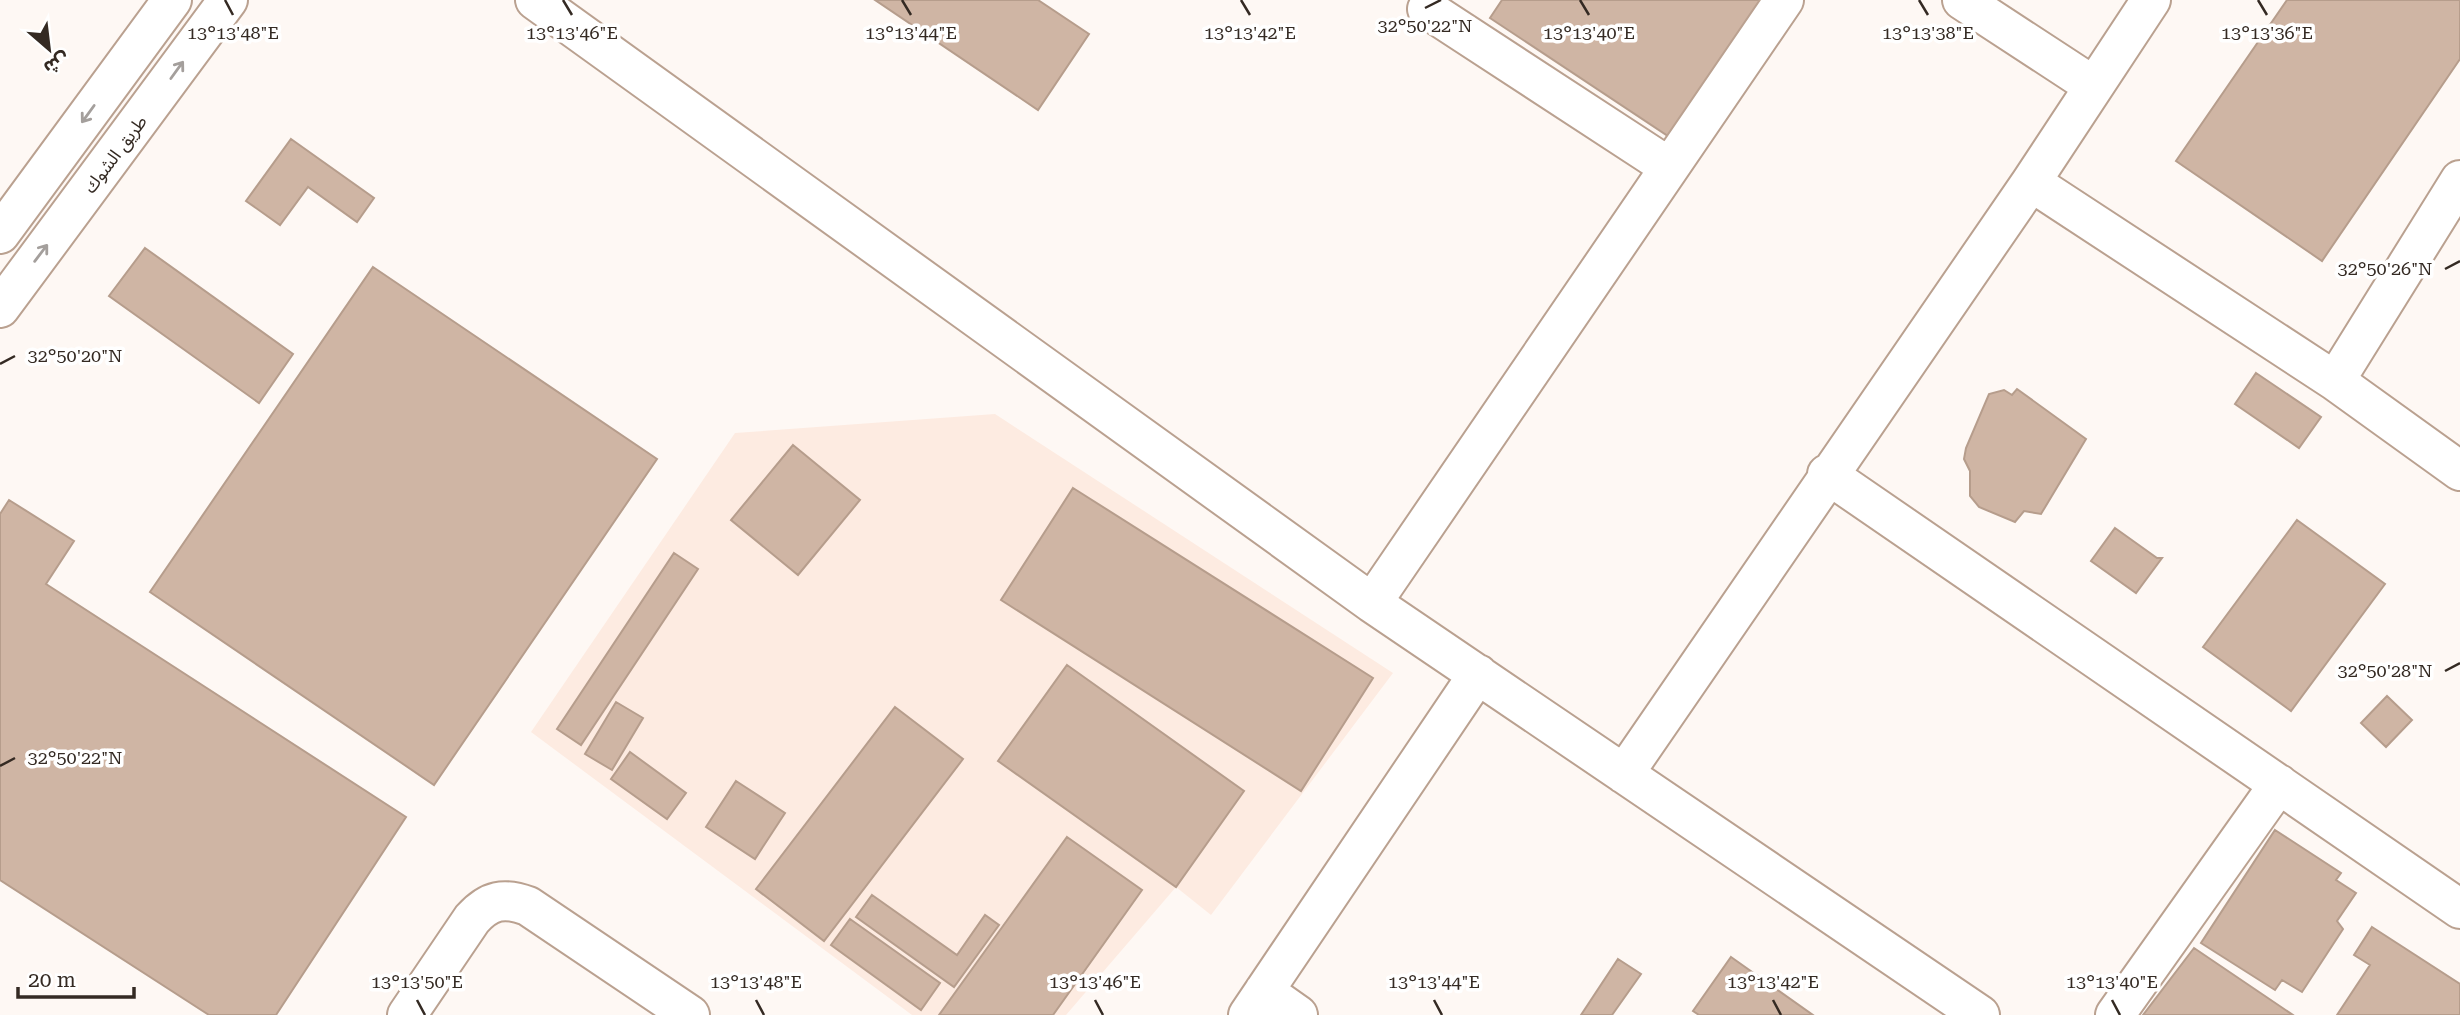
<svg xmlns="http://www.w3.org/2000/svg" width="2460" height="1015" font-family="'Roboto Serif','Noto Sans Arabic',serif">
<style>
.education{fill:#fdebe1}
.building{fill:#cfb5a4;stroke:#b69d8c;stroke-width:2}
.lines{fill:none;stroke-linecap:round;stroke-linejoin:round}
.minor-casing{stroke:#baa190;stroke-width:42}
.major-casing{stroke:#baa190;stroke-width:42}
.minor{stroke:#fff;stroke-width:38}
.major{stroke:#fff;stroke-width:38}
.oneway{stroke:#a49f9c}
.ticks{fill:none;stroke:#342a23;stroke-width:2.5}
.labels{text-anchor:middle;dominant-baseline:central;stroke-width:7;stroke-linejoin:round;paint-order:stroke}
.street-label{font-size:18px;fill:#342a23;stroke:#fff}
.ticks-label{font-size:18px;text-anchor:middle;fill:#342a23;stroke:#fff;stroke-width:7;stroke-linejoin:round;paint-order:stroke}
</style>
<rect width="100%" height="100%" fill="#fef8f4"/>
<path class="education" d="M 995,414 L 1393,673 L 1211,915 L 1176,887 L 1066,1015 L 912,1015 L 531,732 L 735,433 Z"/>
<path class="building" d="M 875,0 L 1038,0 L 1089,34 L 1038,110 Z
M 1502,0 L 1772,0 L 1677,142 L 1490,18 Z
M 2287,0 L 2460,0 L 2460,59 L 2322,261 L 2176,161 Z
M 291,139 L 374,198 L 357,222 L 308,187 L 280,225 L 246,201 Z
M 145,248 L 293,354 L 259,403 L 109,296 Z
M 373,267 L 657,459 L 434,785 L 150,592 Z
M 2256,373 L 2321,417 L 2299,448 L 2235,404 Z
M 2017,389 L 2086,439 L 2041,514 L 2024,511 L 2015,522 L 1979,507 L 1970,496 L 1970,471 L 1964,459 L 1966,448 L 1989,394 L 2004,390 L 2012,395 Z
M 793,445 L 860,500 L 798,575 L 731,520 Z
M 1073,488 L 1373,678 L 1301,791 L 1001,600 Z
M 9,500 L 74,541 L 46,584 L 406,817 L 276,1015 L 209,1015 L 0,880 L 0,514 Z
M 2297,520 L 2385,584 L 2291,711 L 2203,647 Z
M 2115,528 L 2157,558 L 2162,558 L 2136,593 L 2091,561 Z
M 674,553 L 698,569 L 581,745 L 557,729 Z
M 1067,665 L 1244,791 L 1176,887 L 998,761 Z
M 2387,696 L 2412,720 L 2386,747 L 2361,723 Z
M 616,702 L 643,718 L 612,770 L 585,754 Z
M 895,707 L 963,759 L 824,941 L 756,889 Z
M 630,752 L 686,793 L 667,819 L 611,779 Z
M 736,781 L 785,813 L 755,859 L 706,827 Z
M 2275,830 L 2341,873 L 2336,880 L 2356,893 L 2337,921 L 2343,929 L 2302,992 L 2282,980 L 2275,990 L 2201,943 Z
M 1067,837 L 1142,890 L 1053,1015 L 939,1015 Z
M 872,895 L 957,955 L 985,915 L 999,925 L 954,987 L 856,917 Z
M 850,919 L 940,983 L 921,1010 L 831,945 Z
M 2372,927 L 2460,984 L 2460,1015 L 2337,1015 L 2370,965 L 2354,955 Z
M 2194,948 L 2293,1015 L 2143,1015 Z
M 1731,957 L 1813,1015 L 1699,1015 L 1693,1011 Z
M 1618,959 L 1641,974 L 1612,1015 L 1581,1015 Z"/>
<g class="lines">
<g class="minor-casing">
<path id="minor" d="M 535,0 L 1372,603 L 1980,1015
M 1962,0 L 2092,85
M 1427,9 L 1669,167
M 2031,182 L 2335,381 L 2460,180
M 2335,381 L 2460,471
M 1827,474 L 2460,909
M 1372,603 L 1784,0
M 1624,774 L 2031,182 L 2151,0
M 1264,991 L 1298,1015
M 407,1015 L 472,919 C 489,900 504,897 528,906 L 690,1015
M 1248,1015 L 1478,674
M 2115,1015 L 2279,784"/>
</g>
<g class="major-casing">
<path id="major" d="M 0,234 L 172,0
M 0,308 L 228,0"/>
</g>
<use href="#minor" class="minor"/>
<use href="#major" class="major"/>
</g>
<defs><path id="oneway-shaft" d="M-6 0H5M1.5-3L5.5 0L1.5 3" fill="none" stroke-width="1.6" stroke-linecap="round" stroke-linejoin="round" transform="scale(1.75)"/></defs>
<g class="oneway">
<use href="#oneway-shaft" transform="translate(177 70) rotate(-54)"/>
<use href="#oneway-shaft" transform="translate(88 114) rotate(126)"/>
<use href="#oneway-shaft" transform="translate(41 253) rotate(-53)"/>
</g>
<path class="ticks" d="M 225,0 L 233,15M 563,0 L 572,15M 902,0 L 911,15M 1241,0 L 1250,15M 1580,0 L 1589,15M 1919,0 L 1928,15M 2258,0 L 2267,15M 1425,8 L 1441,0M 2445,269 L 2460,261M 0,364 L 15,356M 2445,671 L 2460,663M 0,766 L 15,758M 417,1000 L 425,1015M 756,1000 L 764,1015M 1095,1000 L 1103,1015M 1434,1000 L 1442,1015M 1773,1000 L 1781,1015M 2112,1000 L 2120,1015"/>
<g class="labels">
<g class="street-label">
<text transform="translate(115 154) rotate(-53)">طريق الشوك</text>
</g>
</g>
<g class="ticks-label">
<text x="1425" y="32">32°50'22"N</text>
<text x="233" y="39">13°13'48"E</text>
<text x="572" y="39">13°13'46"E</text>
<text x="911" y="39">13°13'44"E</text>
<text x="1250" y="39">13°13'42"E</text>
<text x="1589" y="39">13°13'40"E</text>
<text x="1928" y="39">13°13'38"E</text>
<text x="2267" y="39">13°13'36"E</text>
<text x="2385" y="275">32°50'26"N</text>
<text x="75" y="362">32°50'20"N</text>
<text x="2385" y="677">32°50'28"N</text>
<text x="75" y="764">32°50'22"N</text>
<text x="417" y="988">13°13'50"E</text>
<text x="756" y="988">13°13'48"E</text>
<text x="1095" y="988">13°13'46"E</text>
<text x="1434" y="988">13°13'44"E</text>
<text x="1773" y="988">13°13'42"E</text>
<text x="2112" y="988">13°13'40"E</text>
</g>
<g transform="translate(49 49) rotate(152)" stroke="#ffffff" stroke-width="5" paint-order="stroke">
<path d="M0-5L12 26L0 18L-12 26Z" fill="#342a23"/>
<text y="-10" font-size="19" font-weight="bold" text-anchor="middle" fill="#342a23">ش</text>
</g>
<path d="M18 987v10h116v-10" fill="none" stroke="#342a23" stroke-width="3.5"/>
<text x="28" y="987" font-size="21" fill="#342a23" stroke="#ffffff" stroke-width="5" paint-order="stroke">20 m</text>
</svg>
